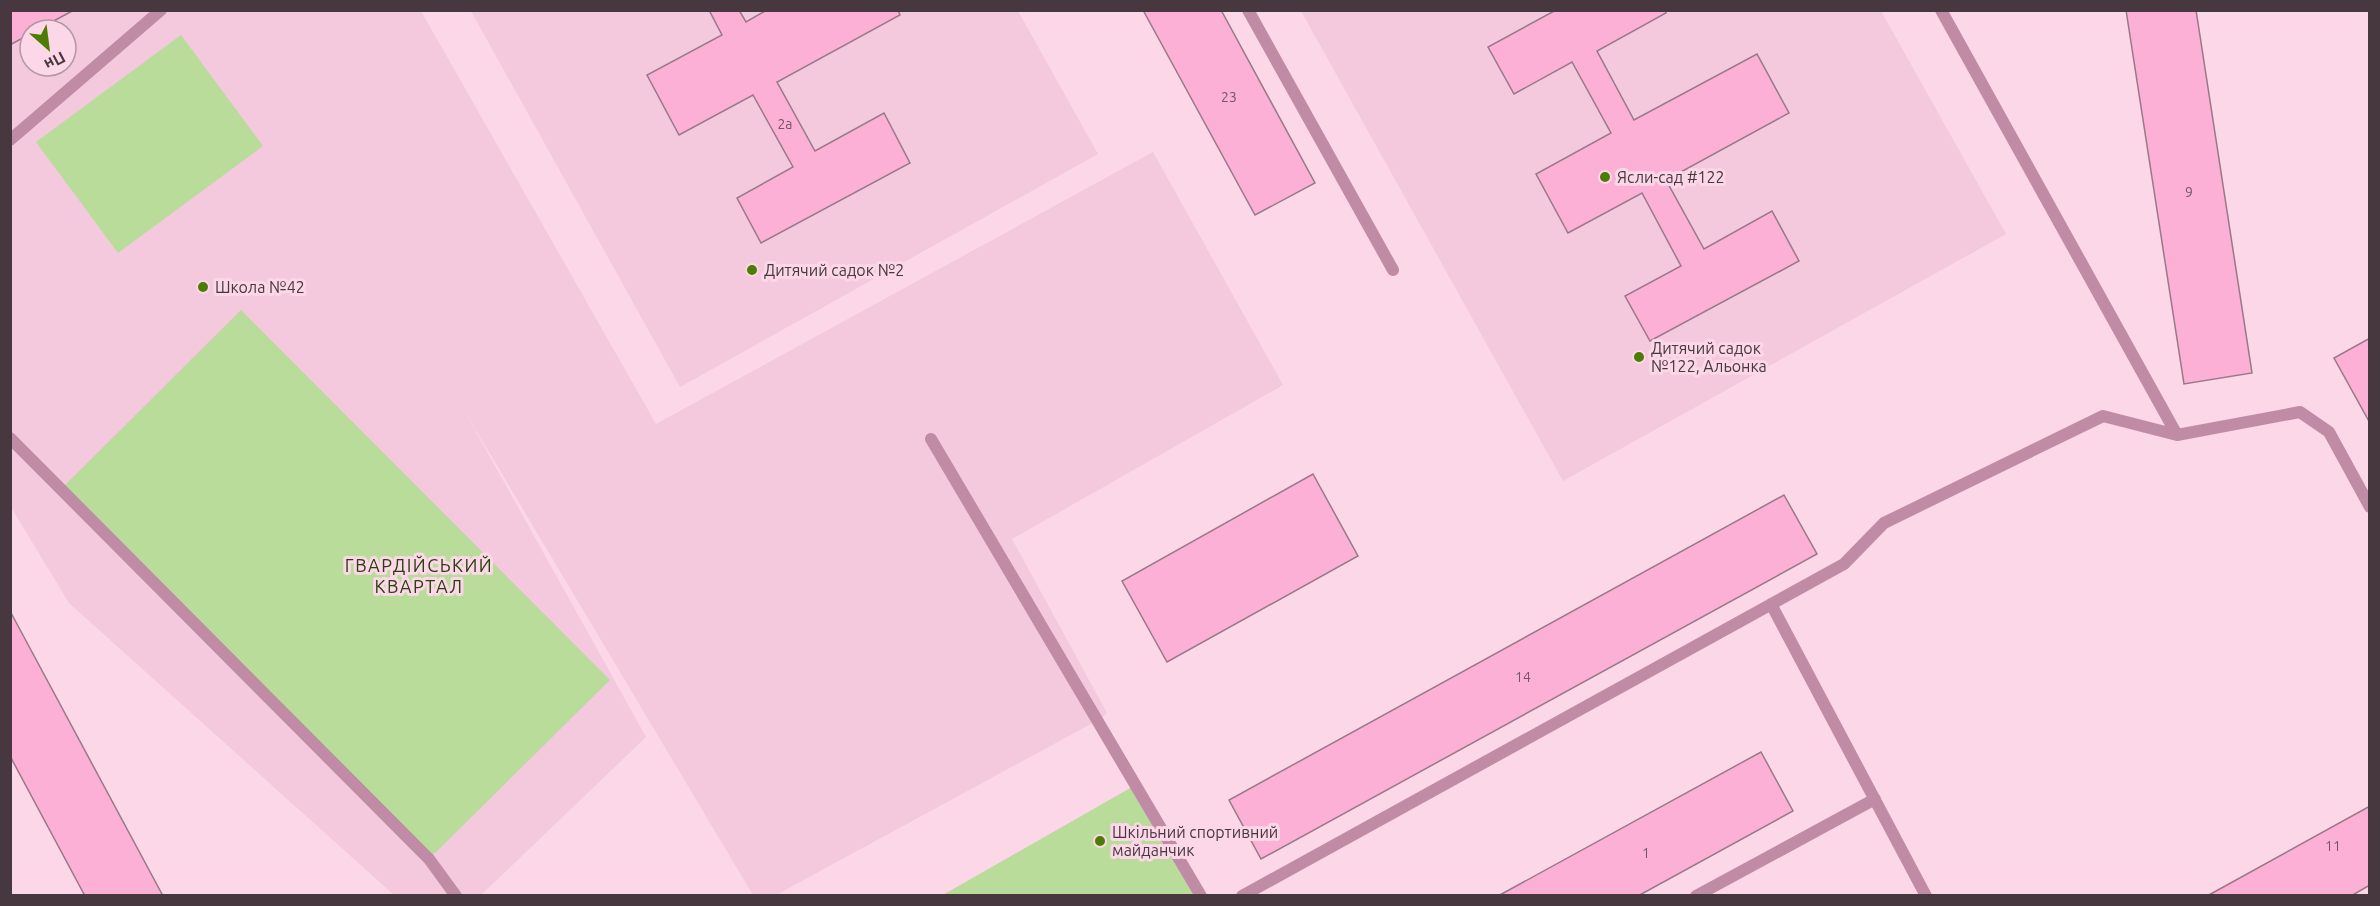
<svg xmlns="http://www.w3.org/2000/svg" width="2380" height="906" font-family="Ubuntu,sans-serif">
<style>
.built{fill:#f4c8dd;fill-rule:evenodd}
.green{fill:#b9dc9b}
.building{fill:#fcb0d6;stroke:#997888;stroke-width:1.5}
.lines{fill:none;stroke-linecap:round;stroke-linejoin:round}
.lane{stroke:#c08ca5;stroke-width:12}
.poi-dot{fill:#4d7c02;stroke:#fbd7e8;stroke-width:2}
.labels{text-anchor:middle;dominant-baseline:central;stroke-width:6;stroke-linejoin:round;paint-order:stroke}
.number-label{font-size:14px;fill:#745665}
.poi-label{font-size:16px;fill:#47383f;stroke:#fbd7e8;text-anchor:start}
.neighbourhood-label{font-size:18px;letter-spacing:1.5px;fill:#29400e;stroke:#fbd7e8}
</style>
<rect width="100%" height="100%" fill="#fbd7e8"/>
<path class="built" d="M 11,11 L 421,11 L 656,424 L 1153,152 L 1283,385 L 1012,539 L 1107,713 L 1100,719 L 776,895 L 753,895 L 465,412 L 646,737 L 481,895 L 394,895 L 69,603 L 11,507 ZM 30,30 L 66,30 L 66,66 L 30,66 Z
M 471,11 L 1018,11 L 1098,154 L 680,387 Z
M 1301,11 L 1881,11 L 2006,234 L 1563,481 Z"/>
<path class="green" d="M 181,35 L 263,146 L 118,253 L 36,142 Z
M 241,310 L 610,680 L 429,859 L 61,489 Z
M 1132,787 L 1194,896 L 941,896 Z"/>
<path class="building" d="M 10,10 L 74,10 L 37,30 L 30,30 L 30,34 L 10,45 Z
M 709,10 L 739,10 L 746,22 L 767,10 L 898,10 L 900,15 L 777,82 L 815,151 L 884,113 L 910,163 L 761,243 L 737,198 L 793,167 L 753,95 L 679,135 L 647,75 L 722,35 Z
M 1143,10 L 1221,10 L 1315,183 L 1255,215 Z
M 1556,10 L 1665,10 L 1666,13 L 1597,51 L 1634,120 L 1757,54 L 1789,113 L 1666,180 L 1704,249 L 1772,211 L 1799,261 L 1650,341 L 1625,296 L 1681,266 L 1642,193 L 1568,233 L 1536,174 L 1611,133 L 1572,62 L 1514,94 L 1488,47 Z
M 2126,10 L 2196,10 L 2252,373 L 2184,384 Z
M 2370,338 L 2370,423 L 2334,358 Z
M 1313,474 L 1358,556 L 1167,662 L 1122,581 Z
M 1784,495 L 1817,554 L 1261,859 L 1229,800 Z
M 10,611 L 163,896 L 85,896 L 10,756 Z
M 1761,752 L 1793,811 L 1638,896 L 1498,896 Z
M 2370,806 L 2370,885 L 2351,896 L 2207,896 Z"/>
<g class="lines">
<path class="lane" d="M 1248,10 L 1393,270
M 1941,10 L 2177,435
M 10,140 L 161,10
M 10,438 L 429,859 L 456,896
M 931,439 L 1201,896
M 1771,604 L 1926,896
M 1242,896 L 1844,564 L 1884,523 L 2103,416 L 2177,435 L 2300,412 L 2329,432 L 2370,507
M 1696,896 L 1875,799"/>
</g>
<g class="poi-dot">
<circle cx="1605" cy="177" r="6"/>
<circle cx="752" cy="270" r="6"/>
<circle cx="203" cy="287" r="6"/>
<circle cx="1639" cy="357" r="6"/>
<circle cx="1100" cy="841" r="6"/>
</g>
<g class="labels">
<g class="number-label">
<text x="1229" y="97">23</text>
<text x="785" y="124">2а</text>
<text x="2189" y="192">9</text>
<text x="1523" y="677">14</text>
<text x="2333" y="846">11</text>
<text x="1646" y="853">1</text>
</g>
<g class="poi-label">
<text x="1617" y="177">Ясли-сад #122</text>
<text x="764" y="270">Дитячий садок №2</text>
<text x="215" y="287">Школа №42</text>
<text x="1651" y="348">Дитячий садок<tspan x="1651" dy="18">№122, Альонка</tspan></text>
<text x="1112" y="832">Шкільний спортивний<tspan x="1112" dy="18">майданчик</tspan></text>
</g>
<g class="neighbourhood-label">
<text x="419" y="565">ГВАРДІЙСЬКИЙ<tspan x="419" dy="21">КВАРТАЛ</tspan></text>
</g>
</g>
<rect width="2380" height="906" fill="none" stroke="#47383f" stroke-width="24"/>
<g transform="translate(48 48) rotate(152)"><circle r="28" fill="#fbd7e8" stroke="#b397a4" stroke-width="1.5"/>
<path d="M0-4.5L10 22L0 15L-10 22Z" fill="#4d7c02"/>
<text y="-9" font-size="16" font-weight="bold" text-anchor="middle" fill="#47383f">Пн</text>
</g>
</svg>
